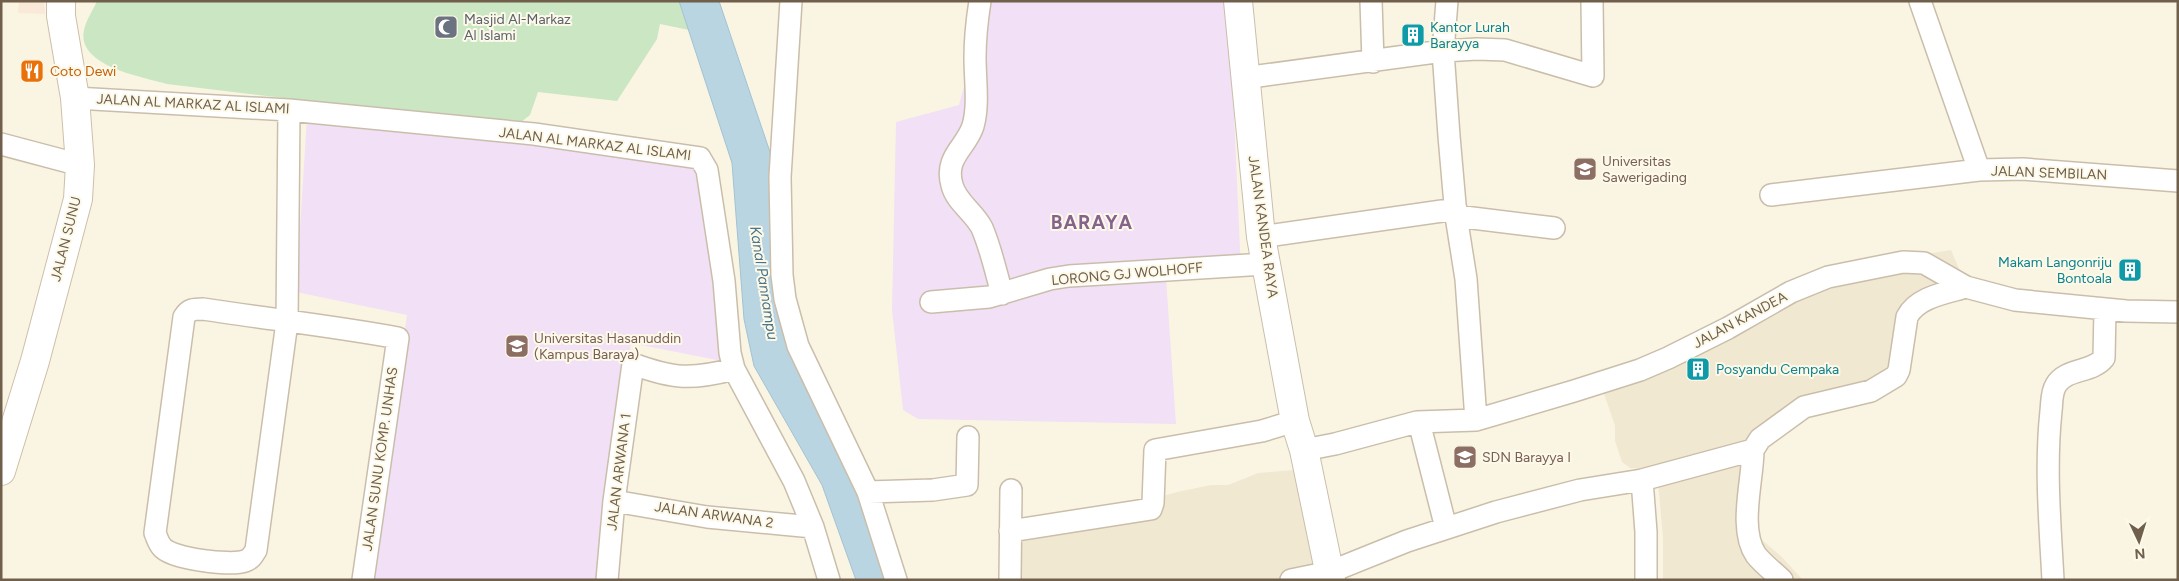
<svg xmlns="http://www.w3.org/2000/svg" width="2179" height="581" font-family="Figtree,sans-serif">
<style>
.residential{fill:#f1e8d2}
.commercial{fill:#fae8d8}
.education{fill:#f2e0f6}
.green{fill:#cbe6c3}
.water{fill:#bad5e2;stroke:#a1c2d3}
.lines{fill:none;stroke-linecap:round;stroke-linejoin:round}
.minor-casing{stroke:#cabeab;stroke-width:24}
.tertiary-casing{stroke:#cabeab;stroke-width:30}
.secondary-casing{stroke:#cdbfa9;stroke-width:30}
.minor{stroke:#fff;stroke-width:21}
.tertiary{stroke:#fff;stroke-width:28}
.secondary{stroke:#fff;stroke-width:28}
.labels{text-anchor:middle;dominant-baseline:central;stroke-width:4;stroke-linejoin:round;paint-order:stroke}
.worship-label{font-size:14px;fill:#5b616d;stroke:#fdf9e9;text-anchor:start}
.culture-label{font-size:14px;fill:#0d838f;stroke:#fdf9e9;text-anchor:start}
.food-label{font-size:14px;fill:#c56008;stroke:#fdf9e9;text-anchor:start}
.street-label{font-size:14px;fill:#705f4b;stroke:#fdf9e9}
.education-label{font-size:14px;fill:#785e54;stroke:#fdf9e9;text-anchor:start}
.water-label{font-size:15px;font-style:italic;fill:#4a7489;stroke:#fdf9e9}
.district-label{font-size:19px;font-weight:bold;letter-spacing:1px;fill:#86638c;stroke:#fdf9e9}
</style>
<rect width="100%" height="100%" fill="#faf5e3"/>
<path class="residential" d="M 1951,250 L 1960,271 L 1944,295 L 1917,311 L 1900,366 L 1847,392 L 1758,444 L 1756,535 L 1781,556 L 1803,580 L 1663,580 L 1663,539 L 1657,470 L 1630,468 L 1622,462 L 1615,441 L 1615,426 L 1601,385 L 1674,347 L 1906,257 Z
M 1305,469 L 1334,580 L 1017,580 L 1019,536 L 1177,492 L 1211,485 L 1228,485 L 1258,473 Z"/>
<path class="commercial" d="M 19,1 L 44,1 L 45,14 L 18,13 Z"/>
<path class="education" d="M 987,1 L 1229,1 L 1241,272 L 1166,278 L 1176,424 L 918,419 L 903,410 L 892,310 L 896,122 L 959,105 Z
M 307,117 L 699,165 L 717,298 L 722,361 L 631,343 L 599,580 L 371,580 L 407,315 L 296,292 Z"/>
<path class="green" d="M 97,1 L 679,1 L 689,30 L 660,24 L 657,39 L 617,101 L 538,92 L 530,115 L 516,126 L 167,84 C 142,77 76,66 84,30 C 86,20 93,10 97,1 Z"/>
<path class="water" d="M 679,1 L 719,1 L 772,158 L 780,271 L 863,487 L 892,580 L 856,580 L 822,485 L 754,366 L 744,319 L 732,163 Z"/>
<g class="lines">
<g class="minor-casing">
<path id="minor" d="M 791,1 L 780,177 L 782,275 L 785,299 L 798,346 L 868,492 L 896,580
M 980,1 C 977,20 975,39 975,58 C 975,80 979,105 973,126 C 966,148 944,157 952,185 C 956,202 974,212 982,228 C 991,249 996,272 1002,294
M 1371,1 L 1373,62
M 1447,1 L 1443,51 L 1449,136 L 1456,216 L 1466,279 L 1476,420
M 1920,1 L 1979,170 L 2023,169 L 2178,181
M 1244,78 L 1443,51 L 1477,49 L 1505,50 L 1593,76 L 1592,1
M 75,98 L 289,110 L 534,134 L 700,158 L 707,170 L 724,281 L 730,353 L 734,369 L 794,481 L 813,527 L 829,580
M 289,110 L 287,322 L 256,550 C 253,555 251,559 245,561 C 231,566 171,559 162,547 C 158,543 157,537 155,533 L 184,317 C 189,309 194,309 203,309 C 268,319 333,326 398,338 L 363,580
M 1,144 L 80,165
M 1771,195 L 1979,170
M 1456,216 L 1554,228
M 1261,237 L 1456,209
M 931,302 L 989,297 L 1050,279 L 1069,276 L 1265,264
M 1419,422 L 1446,528
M 1304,450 L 1335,444 L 1417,422 L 1476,420 L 1574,391 L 1640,370 L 1668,358 L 1728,328 L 1791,292 L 1828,277 L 1903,262 L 1924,263 L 1966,287 L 2015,300 L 2126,311 L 2178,312
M 1753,450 C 1753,480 1738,529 1756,555 C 1763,564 1774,572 1782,580
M 1642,480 L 1646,532 L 1646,580
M 868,492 L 933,490 L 967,485 L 968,437
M 614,501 L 707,517 L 813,527
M 1010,531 L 1151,509 L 1153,503 L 1155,450 L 1262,431 L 1295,421
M 607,580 L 614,501 L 633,364 C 674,379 691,380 734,369
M 1010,580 L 1011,490
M 1291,580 L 1330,572 L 1407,541 L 1496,512 L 1580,490 L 1642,480 L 1753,450 L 1760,439 L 1804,407 L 1871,391 L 1896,376 L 1899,370 L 1907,317 C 1917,297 1946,293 1966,287
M 2053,580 C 2050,524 2045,467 2051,411 C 2052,403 2051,393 2056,385 C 2066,368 2092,373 2104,358 L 2105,309"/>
</g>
<g class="tertiary-casing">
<path id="tertiary" d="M 1238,1 L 1261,237 L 1295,421 L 1304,450 L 1331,580"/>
</g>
<g class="secondary-casing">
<path id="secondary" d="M 1,471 L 35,361 L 78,199 L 80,165 L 75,98 L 61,16 L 61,1"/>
</g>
<use href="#minor" class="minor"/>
<use href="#tertiary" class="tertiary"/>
<use href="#secondary" class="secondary"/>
</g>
<defs>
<g id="mosque-square" transform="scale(1.25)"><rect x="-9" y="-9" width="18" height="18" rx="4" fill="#6b7280" stroke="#fdf9e9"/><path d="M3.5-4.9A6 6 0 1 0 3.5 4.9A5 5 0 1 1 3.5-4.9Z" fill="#fff"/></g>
<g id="building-square" transform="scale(1.25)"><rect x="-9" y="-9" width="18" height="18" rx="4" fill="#0f9aa8" stroke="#fdf9e9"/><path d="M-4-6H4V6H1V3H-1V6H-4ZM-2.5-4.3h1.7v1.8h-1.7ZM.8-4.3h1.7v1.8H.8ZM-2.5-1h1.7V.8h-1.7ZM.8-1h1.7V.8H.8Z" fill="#fff"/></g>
<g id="restaurant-square" transform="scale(1.25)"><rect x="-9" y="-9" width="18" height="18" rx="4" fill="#e8710a" stroke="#fdf9e9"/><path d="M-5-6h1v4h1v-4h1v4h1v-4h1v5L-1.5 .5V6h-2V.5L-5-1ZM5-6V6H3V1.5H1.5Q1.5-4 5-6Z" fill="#fff"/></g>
<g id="university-square" transform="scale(1.25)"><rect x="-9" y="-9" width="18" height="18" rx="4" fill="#8d6e63" stroke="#fdf9e9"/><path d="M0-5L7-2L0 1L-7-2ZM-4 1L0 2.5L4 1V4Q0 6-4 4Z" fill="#fff"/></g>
<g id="school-square" transform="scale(1.25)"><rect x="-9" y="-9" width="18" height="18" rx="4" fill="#8d6e63" stroke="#fdf9e9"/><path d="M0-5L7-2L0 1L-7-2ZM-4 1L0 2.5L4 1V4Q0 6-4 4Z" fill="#fff"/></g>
</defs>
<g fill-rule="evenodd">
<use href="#mosque-square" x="446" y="27"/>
<use href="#building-square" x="1413" y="35"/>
<use href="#restaurant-square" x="32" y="71"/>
<use href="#university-square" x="1585" y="169"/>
<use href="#building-square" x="2130" y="270"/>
<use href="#university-square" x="517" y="346"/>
<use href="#building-square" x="1698" y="369"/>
<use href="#school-square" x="1465" y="457"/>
</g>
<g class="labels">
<g class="worship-label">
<text x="464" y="19">Masjid Al-Markaz<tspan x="464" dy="16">Al Islami</tspan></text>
</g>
<g class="culture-label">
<text x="1430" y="27">Kantor Lurah<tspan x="1430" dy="16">Barayya</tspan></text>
<text x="2112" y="262" text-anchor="end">Makam Langonriju<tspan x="2112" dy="16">Bontoala</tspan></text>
<text x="1716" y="369">Posyandu Cempaka</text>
</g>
<g class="food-label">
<text x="50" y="71">Coto Dewi</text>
</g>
<g class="street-label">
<text transform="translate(193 104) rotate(3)">JALAN AL MARKAZ AL ISLAMI</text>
<text transform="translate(595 144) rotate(7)">JALAN AL MARKAZ AL ISLAMI</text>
<text transform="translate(2049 173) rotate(2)">JALAN SEMBILAN</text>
<text transform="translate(1263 227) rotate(82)">JALAN KANDEA RAYA</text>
<text transform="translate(66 239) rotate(-76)">JALAN SUNU</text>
<text transform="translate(1127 274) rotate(-5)">LORONG GJ WOLHOFF</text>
<text transform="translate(1740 320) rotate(-28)">JALAN KANDEA</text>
<text transform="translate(380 459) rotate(-82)">JALAN SUNU KOMP. UNHAS</text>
<text transform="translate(619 472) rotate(-83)">JALAN ARWANA 1</text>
<text transform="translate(714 515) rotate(8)">JALAN ARWANA 2</text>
</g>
<g class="education-label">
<text x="1602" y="161">Universitas<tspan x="1602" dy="16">Sawerigading</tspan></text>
<text x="534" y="338">Universitas Hasanuddin<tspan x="534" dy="16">(Kampus Baraya)</tspan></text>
<text x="1482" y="457">SDN Barayya I</text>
</g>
<g class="water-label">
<text transform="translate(764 283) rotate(81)">Kanal Pannampu</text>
</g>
<g class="district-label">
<text x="1092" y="222">BARAYA</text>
</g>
</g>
<rect width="2179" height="581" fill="none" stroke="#705f4b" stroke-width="5"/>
<g transform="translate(2139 541) rotate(176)" stroke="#fdf9e9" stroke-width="4" paint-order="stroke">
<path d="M0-4L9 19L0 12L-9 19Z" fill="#705f4b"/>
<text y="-8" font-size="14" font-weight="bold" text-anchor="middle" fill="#705f4b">N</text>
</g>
</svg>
